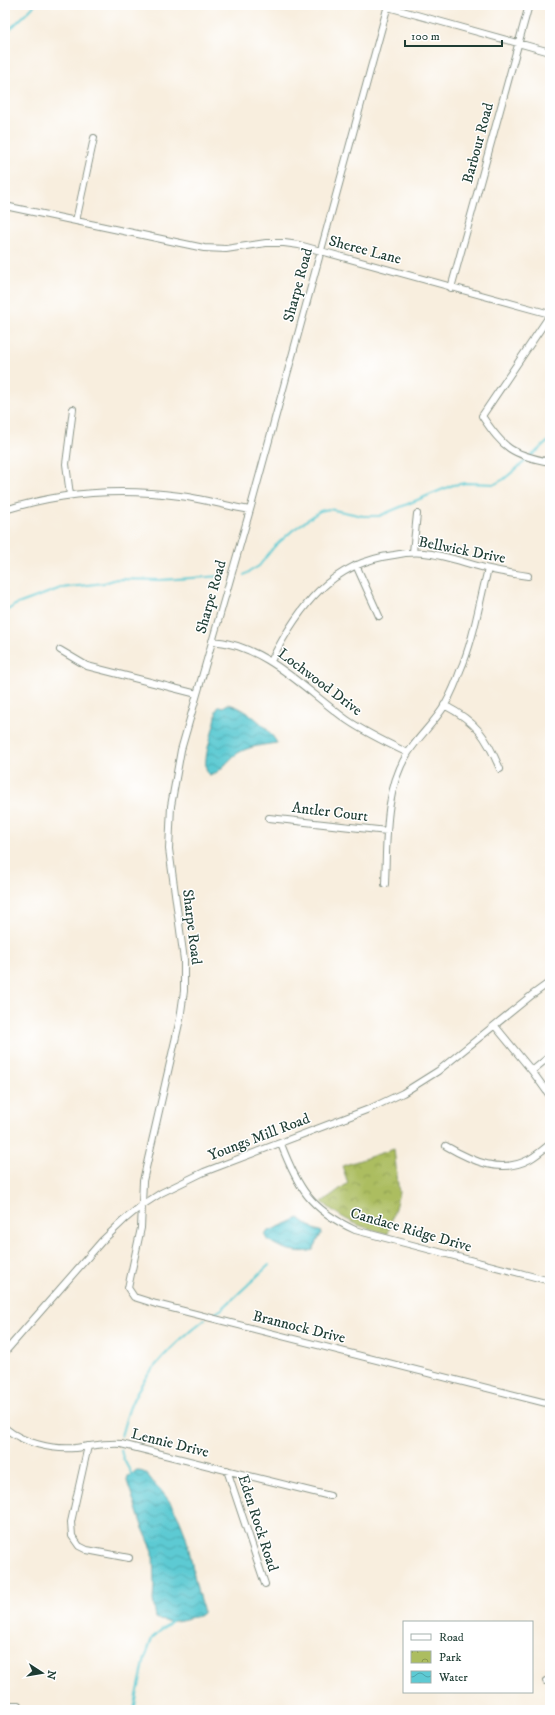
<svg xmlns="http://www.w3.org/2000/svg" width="555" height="1715" font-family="'IM FELL DW Pica',serif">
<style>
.park{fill:url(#park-crowns);stroke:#667d4a}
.water{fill:url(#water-waves);stroke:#3e8484}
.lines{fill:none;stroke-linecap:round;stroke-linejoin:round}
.stream{stroke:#5dcad3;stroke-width:2}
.minor-casing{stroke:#8c9689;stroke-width:8}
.minor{stroke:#fff;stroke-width:6}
.labels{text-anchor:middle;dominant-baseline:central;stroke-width:3;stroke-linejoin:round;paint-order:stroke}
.street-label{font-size:15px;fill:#1f3d34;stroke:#fff}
</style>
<defs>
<pattern id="park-crowns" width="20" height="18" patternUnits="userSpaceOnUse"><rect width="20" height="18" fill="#acbd60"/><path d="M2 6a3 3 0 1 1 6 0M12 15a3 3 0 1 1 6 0" fill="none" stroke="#8b9b50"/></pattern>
<pattern id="water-waves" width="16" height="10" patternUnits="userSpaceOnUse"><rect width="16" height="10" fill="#5dcad3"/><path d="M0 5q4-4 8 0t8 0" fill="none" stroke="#4ca5ac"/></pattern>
</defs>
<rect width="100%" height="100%" fill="#fff"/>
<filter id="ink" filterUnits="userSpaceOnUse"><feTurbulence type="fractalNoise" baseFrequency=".025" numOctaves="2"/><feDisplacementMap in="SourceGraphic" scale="8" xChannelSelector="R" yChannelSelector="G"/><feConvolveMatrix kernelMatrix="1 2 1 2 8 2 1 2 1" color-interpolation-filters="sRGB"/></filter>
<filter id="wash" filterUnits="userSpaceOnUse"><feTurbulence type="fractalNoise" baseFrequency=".012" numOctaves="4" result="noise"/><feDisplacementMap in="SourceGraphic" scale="16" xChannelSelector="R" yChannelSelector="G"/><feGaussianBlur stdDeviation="0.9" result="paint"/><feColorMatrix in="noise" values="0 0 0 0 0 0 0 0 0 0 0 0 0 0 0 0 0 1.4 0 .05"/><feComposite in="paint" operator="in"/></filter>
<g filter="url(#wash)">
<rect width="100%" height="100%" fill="#f8eede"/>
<path class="park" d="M 394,1149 L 399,1193 L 388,1234 C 358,1226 346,1222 322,1202 L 348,1183 L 342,1166 Z"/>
<path class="water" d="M 228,704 C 245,707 269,728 277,743 C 264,745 250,746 238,753 C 228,759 221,774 209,775 C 198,762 218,724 216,711 L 219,706 L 223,707 Z
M 299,1218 L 314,1229 L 322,1232 L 313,1250 C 300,1255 273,1248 265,1236 L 267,1232 Z
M 137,1471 C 148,1471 148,1477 155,1484 C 195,1525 186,1560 203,1609 L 203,1613 L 199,1616 C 186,1618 168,1626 156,1618 L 153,1600 L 154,1586 L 153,1551 L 142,1526 L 127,1481 L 128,1476 Z"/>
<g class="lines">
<path class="stream" d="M 5,34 L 35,5
M 531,456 L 550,440
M 244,575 L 259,566 L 274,547 L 293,530 L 320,511 L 329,509 L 363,516 L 379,516 L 453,485 L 466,483 L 495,484 L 504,479 L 528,459
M 5,612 L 15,605 L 61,588 L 104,583 L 117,579 L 160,580 L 223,576
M 214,1314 L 222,1309 L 269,1265
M 121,1436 C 124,1426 127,1414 131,1404 C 146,1369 176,1342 205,1319
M 121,1450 L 123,1458 L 132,1475
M 134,1710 L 145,1658 L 152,1638 L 173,1620"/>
</g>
</g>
<g filter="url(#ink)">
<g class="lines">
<g class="minor-casing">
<path id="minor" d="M 388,5 L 250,510 L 181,750 L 171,806 L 169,849 L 184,960 L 184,991 L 180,1019 L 143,1181 L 141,1228 L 128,1288 L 134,1297 L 156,1304 L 550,1404
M 388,7 L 550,52
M 5,206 L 204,248 L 226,249 L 266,243 L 284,243 L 299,245 L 550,314
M 76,221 L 94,138
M 451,288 L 529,5
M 550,315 L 482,416 C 504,449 511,454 550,462
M 70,495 L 66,464 L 73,409
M 5,510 C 61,492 122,488 180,496 C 204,499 226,506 250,510
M 413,552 L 417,514
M 356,565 L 379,616
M 212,641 C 266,645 305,690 347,720 C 366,733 387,743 408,753
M 60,650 L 87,666 L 197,694
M 271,661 C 298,608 330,563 394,555 C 404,553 414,552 424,553 C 446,555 467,564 489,569 C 502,572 515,574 528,576
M 444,705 C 477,722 486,736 500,769
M 269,818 L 387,831
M 385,884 C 387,841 384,790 408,753 C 419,736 435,722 445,705 C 451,694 456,683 460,671 C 474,639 479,603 488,569
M 495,1026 L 532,1071 L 550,1096
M 532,1071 L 550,1056
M 281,1144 C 298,1188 310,1209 355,1230 L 550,1281
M 446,1146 C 472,1161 501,1175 530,1159 C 537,1155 544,1149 550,1144
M 5,1352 L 102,1241 L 124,1220 L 141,1206 L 161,1193 L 204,1172 L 369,1109 L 403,1093 L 438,1071 L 532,995 L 550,982
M 5,1428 C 23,1443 52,1450 75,1448 C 92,1446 105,1443 121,1444 L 330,1496
M 88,1446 L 71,1522 L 72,1536 L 79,1546 L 87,1550 L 129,1558
M 227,1470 L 265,1584
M 546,1681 L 550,1680
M 5,1705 L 18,1705"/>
</g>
<use href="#minor" class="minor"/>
</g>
</g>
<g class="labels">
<g class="street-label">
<text transform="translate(478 143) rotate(-75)">Barbour Road</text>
<text transform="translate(365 250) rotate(15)">Sheree Lane</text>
<text transform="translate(298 285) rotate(-75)">Sharpe Road</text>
<text transform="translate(462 550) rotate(11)">Bellwick Drive</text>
<text transform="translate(211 597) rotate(-74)">Sharpe Road</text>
<text transform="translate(320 682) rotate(37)">Lochwood Drive</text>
<text transform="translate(330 812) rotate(7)">Antler Court</text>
<text transform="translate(192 927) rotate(83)">Sharpe Road</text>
<text transform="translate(259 1137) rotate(-21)">Youngs Mill Road</text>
<text transform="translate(411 1230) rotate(16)">Candace Ridge Drive</text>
<text transform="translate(299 1327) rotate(14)">Brannock Drive</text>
<text transform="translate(170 1443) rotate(14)">Lennie Drive</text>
<text transform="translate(258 1523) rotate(72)">Eden Rock Road</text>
</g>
</g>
<rect width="555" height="1715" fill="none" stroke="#fff" stroke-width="20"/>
<rect x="403" y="1621" width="130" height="72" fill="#ffffff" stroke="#a5b1ae"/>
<rect x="411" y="1634" width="20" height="6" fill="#ffffff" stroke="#a5b1ae"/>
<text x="439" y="1641" font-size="12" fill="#1f3d34">Road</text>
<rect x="411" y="1651" width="20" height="12" fill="url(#park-crowns)" stroke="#a5b1ae"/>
<text x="439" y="1661" font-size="12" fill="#1f3d34">Park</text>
<rect x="411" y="1671" width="20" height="12" fill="url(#water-waves)" stroke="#a5b1ae"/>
<text x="439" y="1681" font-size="12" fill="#1f3d34">Water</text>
<g transform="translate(42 1673) rotate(102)" stroke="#ffffff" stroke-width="3" paint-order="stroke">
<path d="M0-3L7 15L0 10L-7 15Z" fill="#1f3d34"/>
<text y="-6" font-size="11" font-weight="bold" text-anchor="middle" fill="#1f3d34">N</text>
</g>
<path d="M405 40v6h97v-6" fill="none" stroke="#1f3d34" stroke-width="2"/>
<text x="411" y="40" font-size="12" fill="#1f3d34" stroke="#ffffff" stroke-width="3" paint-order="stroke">100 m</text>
</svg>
